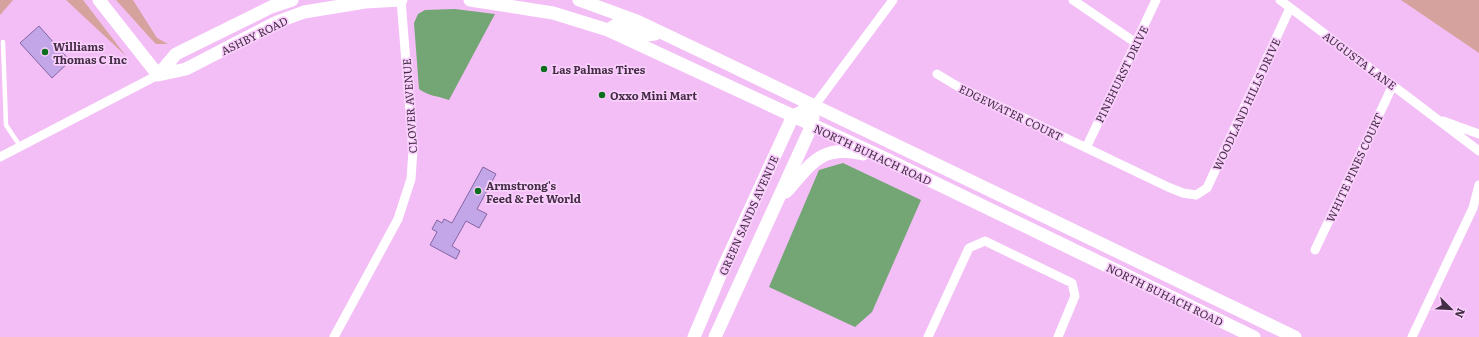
<svg xmlns="http://www.w3.org/2000/svg" width="1479" height="337" font-family="Literata,serif">
<style>
.green{fill:#d6a29d}
.water{fill:#73a674}
.building{fill:#c3a6e7;stroke:#8266a3}
.lines{fill:none;stroke-linecap:round;stroke-linejoin:round}
.service{stroke:#fff;stroke-width:4.5}
.minor{stroke:#fff;stroke-width:9}
.secondary{stroke:#fff;stroke-width:13}
.poi-dot{fill:#0b6e1c;stroke:#facffd;stroke-width:1.5}
.labels{text-anchor:middle;dominant-baseline:central;stroke-width:3.5;stroke-linejoin:round;paint-order:stroke}
.street-label{font-size:11px;fill:#442e45;stroke:#facffd}
.poi-label{font-size:11px;font-weight:bold;fill:#442e45;stroke:#facffd;text-anchor:start}
</style>
<rect width="100%" height="100%" fill="#f3bdf6"/>
<path class="green" d="M 0,0 L 13,0 L 0,15 Z
M 66,0 L 83,0 L 126,56 Z
M 116,0 L 133,0 L 157,38 L 168,44 L 156,44 L 152,40 Z
M 1401,0 L 1479,0 L 1479,53 Z"/>
<path class="water" d="M 455,9 L 495,14 L 449,100 C 438,96 428,96 419,89 L 414,23 L 418,14 L 425,10 Z
M 843,163 L 921,200 L 872,312 L 855,327 L 769,287 L 819,170 Z"/>
<path class="building" d="M 39,26 L 70,61 L 52,78 L 20,43 Z
M 483,167 L 496,174 L 477,209 L 487,214 L 479,228 L 466,221 L 452,246 L 460,251 L 456,259 L 430,245 L 437,232 L 432,229 L 437,220 L 442,223 L 444,219 L 452,223 Z"/>
<g class="lines">
<path class="service" d="M 3,42 L 6,125 L 20,146"/>
<path class="minor" d="M 1073,0 L 1136,43
M 1280,0 L 1479,151
M 937,74 L 957,86 L 1168,187 L 1183,193 L 1196,195 L 1207,188 L 1290,8
M 815,105 L 893,0
M 1443,121 L 1479,134
M 1086,148 L 1156,0
M 0,157 L 158,75
M 1315,250 L 1393,85
M 334,337 L 398,219 L 411,179 L 413,150 L 401,0
M 928,337 L 969,248 L 985,241 L 1072,283 L 1075,296 L 1058,337
M 1412,337 L 1473,208 L 1479,185"/>
<path class="secondary" d="M 99,0 L 158,75
M 470,0 L 553,13 L 608,30 L 886,159 L 1254,337
M 579,0 L 637,21 L 717,59 L 1295,337
M 608,30 L 616,25 L 646,35 L 655,34
M 158,75 L 186,69 L 277,22 L 304,12 L 365,2 L 401,0
M 158,75 L 176,54 L 271,7 L 292,0
M 786,192 C 812,163 821,144 863,154
M 694,337 L 724,266 L 793,116 L 815,105
M 715,337 L 812,125 L 813,117"/>
</g>
<g class="poi-dot">
<circle cx="45" cy="52" r="4"/>
<circle cx="544" cy="69" r="4"/>
<circle cx="602" cy="95" r="4"/>
<circle cx="478" cy="191" r="4"/>
</g>
<g class="labels">
<g class="street-label">
<text transform="translate(254 35) rotate(-26)">ASHBY ROAD</text>
<text transform="translate(1360 60) rotate(37)">AUGUSTA LANE</text>
<text transform="translate(1121 74) rotate(-64)">PINEHURST DRIVE</text>
<text transform="translate(1246 104) rotate(-65)">WOODLAND HILLS DRIVE</text>
<text transform="translate(409 106) rotate(-94)">CLOVER AVENUE</text>
<text transform="translate(1011 112) rotate(26)">EDGEWATER COURT</text>
<text transform="translate(873 154) rotate(25)">NORTH BUHACH ROAD</text>
<text transform="translate(1354 167) rotate(-65)">WHITE PINES COURT</text>
<text transform="translate(748 215) rotate(-66)">GREEN SANDS AVENUE</text>
<text transform="translate(1165 294) rotate(26)">NORTH BUHACH ROAD</text>
</g>
<g class="poi-label">
<text x="53" y="46">Williams<tspan x="53" dy="13">Thomas C Inc</tspan></text>
<text x="552" y="69">Las Palmas Tires</text>
<text x="610" y="95">Oxxo Mini Mart</text>
<text x="486" y="185">Armstrong's<tspan x="486" dy="13">Feed &amp; Pet World</tspan></text>
</g>
</g>
<g transform="translate(1451 309) rotate(114)" stroke="#facffd" stroke-width="3" paint-order="stroke">
<path d="M0-3L7 15L0 10L-7 15Z" fill="#442e45"/>
<text y="-6" font-size="11" font-weight="bold" text-anchor="middle" fill="#442e45">N</text>
</g>
</svg>
